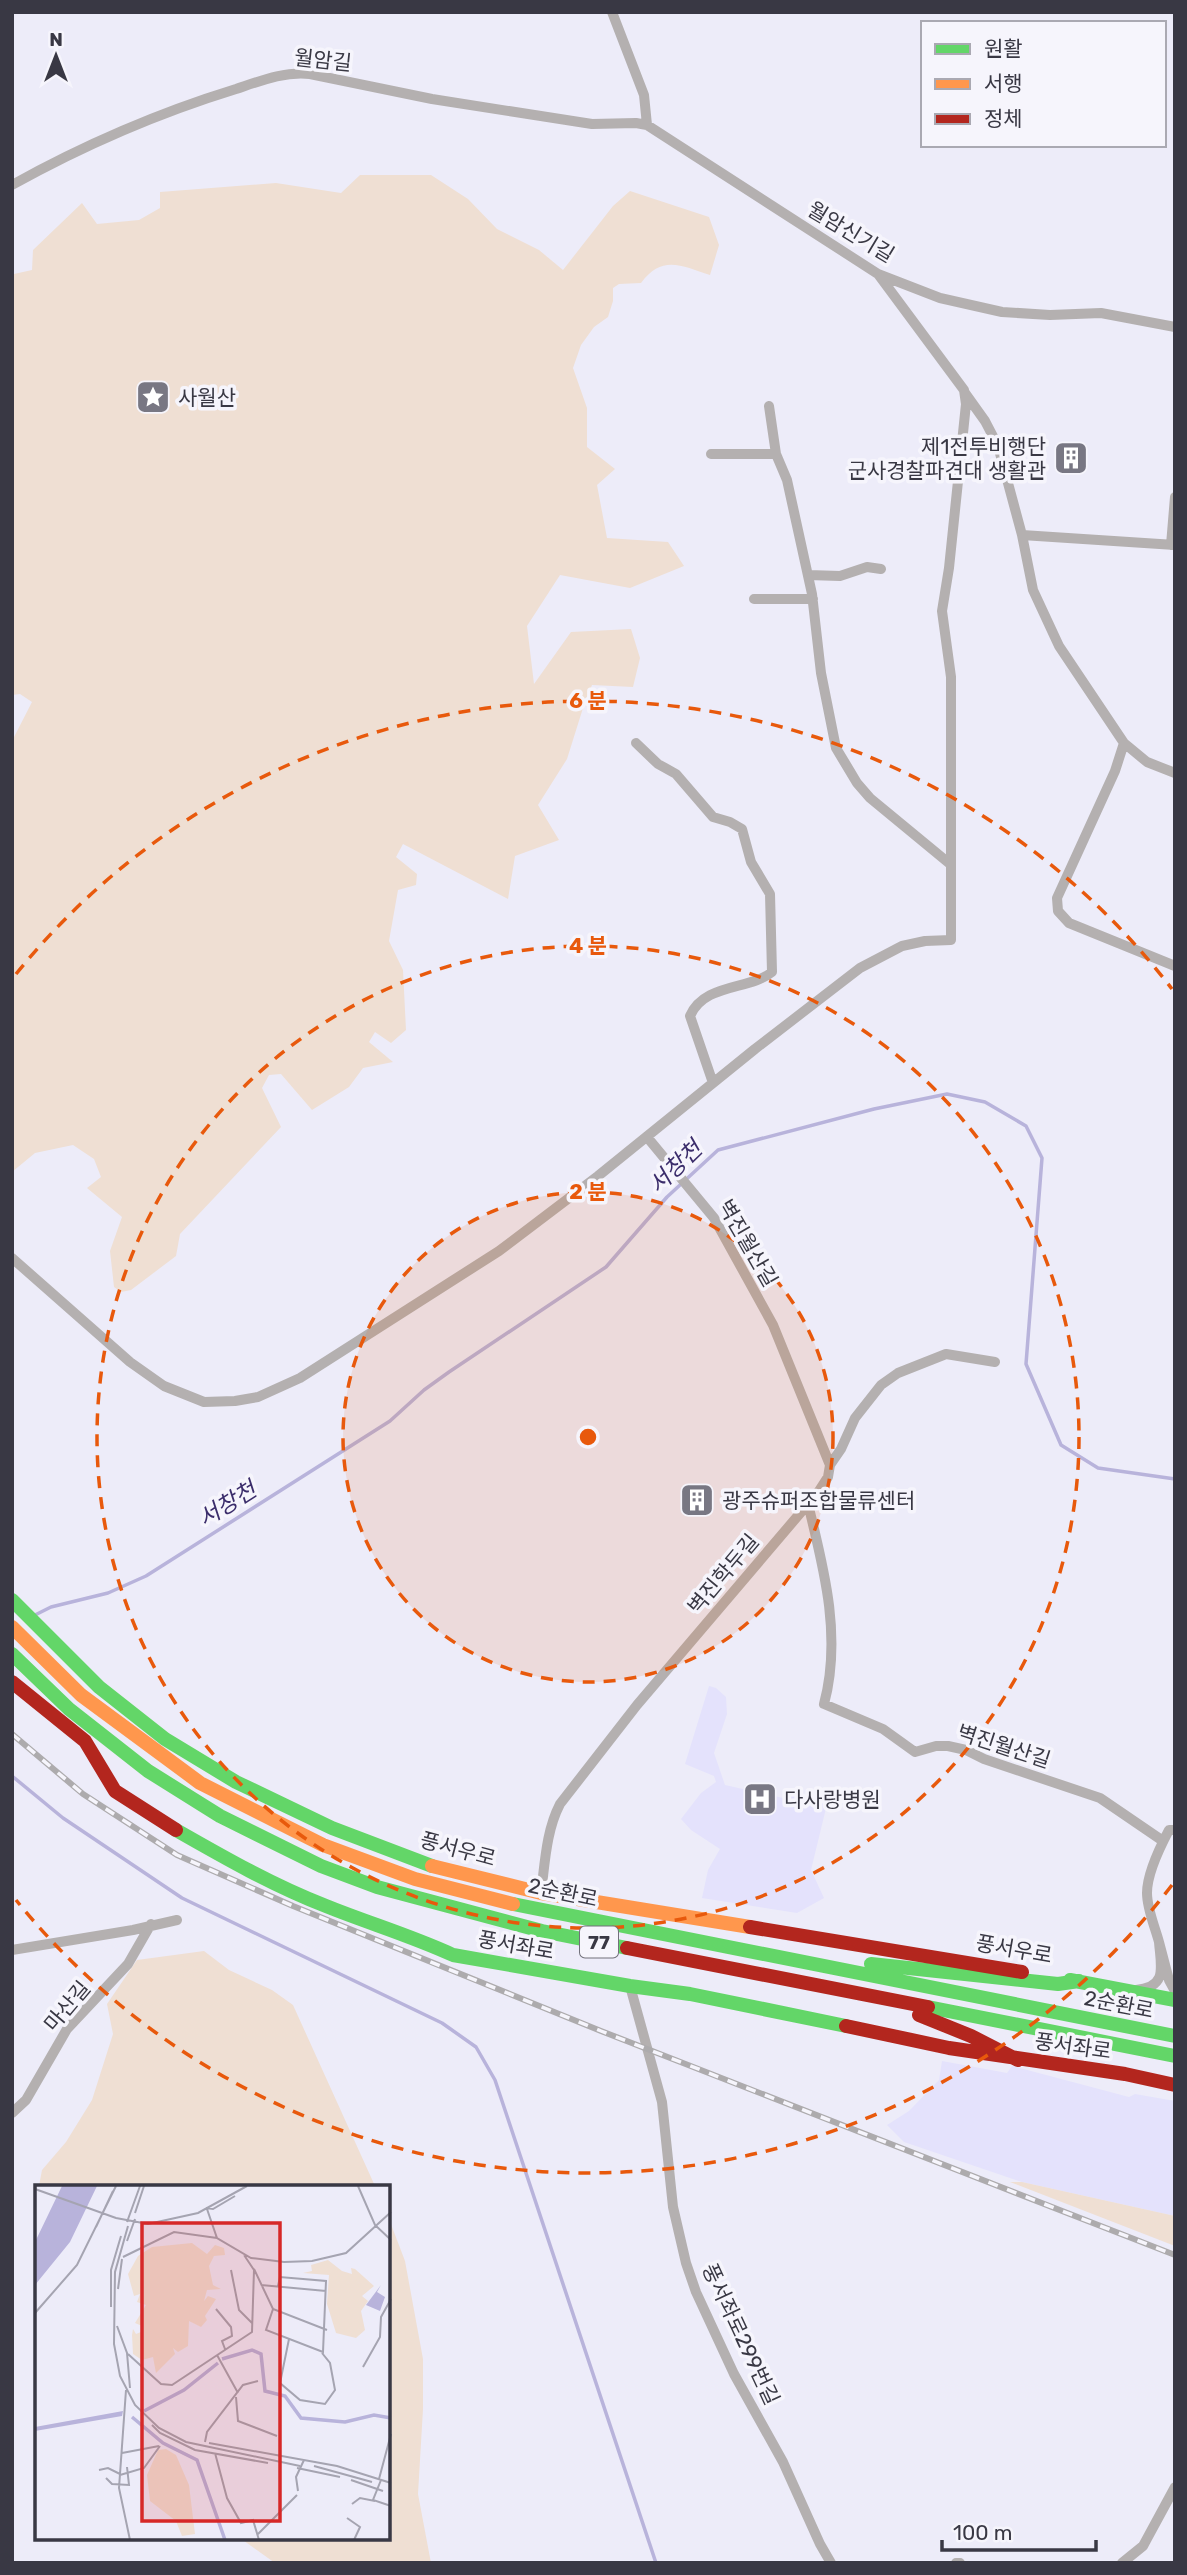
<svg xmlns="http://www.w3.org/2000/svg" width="1187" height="2575" font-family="Rubik,'Noto Sans KR',sans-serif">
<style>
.built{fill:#e4e2fc}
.green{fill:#efdfd3}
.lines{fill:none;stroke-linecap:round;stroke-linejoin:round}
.stream{stroke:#b8b3db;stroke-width:3.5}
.street{stroke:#b4b0b0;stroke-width:10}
.fast{stroke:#63d668;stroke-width:14}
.slow{stroke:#ff974d;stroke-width:14}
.jam{stroke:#b3261e;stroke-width:14}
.rail-casing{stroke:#adabad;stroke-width:6}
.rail{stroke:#f6f5fc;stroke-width:3.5;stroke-dasharray:10;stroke-linecap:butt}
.ring{fill:none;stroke:#e8590c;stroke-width:3.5;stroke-dasharray:12 9}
.labels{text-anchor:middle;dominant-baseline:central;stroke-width:7;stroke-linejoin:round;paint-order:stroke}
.shield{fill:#f6f5fc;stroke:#72717b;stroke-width:2}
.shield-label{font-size:19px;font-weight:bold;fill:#393844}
.street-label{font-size:21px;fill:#393844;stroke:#f6f5fc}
.poi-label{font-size:21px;fill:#393844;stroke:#f6f5fc;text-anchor:start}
.water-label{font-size:23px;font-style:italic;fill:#3b2d6b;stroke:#f6f5fc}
.inset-river{fill:none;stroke:#b8b3db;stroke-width:3.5}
.inset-road{fill:none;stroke:#a5a4b1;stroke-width:2}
.view{fill:#d62828;fill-opacity:0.15;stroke:#d62828;stroke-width:3.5}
.inset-edge{fill:none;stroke:#393844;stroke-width:3.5}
.centre{fill:#e8590c;stroke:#f6f5fc;stroke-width:3.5}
.ring-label{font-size:21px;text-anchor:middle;font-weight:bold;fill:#e8590c;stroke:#f6f5fc;stroke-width:7;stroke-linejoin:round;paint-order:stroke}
</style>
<rect width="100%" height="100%" fill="#edecf9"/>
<path class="built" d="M 709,1686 L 716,1688 L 726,1697 L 727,1714 L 714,1753 L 725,1785 L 783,1798 L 786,1790 L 828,1800 L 811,1870 L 824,1898 L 797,1913 L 702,1898 L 708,1870 L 720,1849 L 691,1830 L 681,1819 L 701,1793 L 716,1782 L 714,1776 L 685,1764 Z
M 942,2061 L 1007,2073 L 1012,2066 L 1129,2097 L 1135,2094 L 1175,2101 L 1175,2216 L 1022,2182 L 904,2142 L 887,2125 L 909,2111 L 939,2080 Z"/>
<path class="green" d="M 360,175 L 431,175 L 468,199 L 497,229 L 539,250 L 563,270 L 613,206 L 630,191 L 709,217 L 719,245 L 710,275 C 682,266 662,254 641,283 L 619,284 L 613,288 L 613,301 L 608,317 L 594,327 L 581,345 L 573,368 L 587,408 L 587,447 L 615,469 L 597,485 L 607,538 L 668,542 L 684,566 L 630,588 L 560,575 L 527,626 L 534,684 L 571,632 L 631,629 L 640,658 L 633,687 L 592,685 L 583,708 L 567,759 L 538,805 L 559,840 L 515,856 L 508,899 L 403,844 L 396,857 L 417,874 L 416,885 L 398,890 L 389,941 L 403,970 L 406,1030 L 391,1043 L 375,1032 L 369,1042 L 393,1062 L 363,1068 L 349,1087 L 312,1110 L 281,1074 L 269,1075 L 262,1088 L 281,1127 L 180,1234 L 176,1256 L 131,1290 L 121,1292 L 114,1287 L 110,1251 L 122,1217 L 87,1188 L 101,1177 L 94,1159 L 73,1145 L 35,1153 L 12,1172 L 12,741 L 32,702 L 20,694 L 12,695 L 14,274 L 32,270 L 33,250 L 82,203 L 97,224 L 139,220 L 160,208 L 160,192 L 276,183 L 341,193 Z
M 204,1951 L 229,1970 L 272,1990 L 293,2005 L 375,2186 L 39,2186 L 42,2170 L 66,2142 L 92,2100 L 113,2034 L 107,2004 L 137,1960 Z
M 1010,2182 L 1022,2182 L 1175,2216 L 1175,2246 Z
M 389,2219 L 405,2261 L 423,2359 L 423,2409 L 418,2494 L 431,2563 L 275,2563 L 240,2538 L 388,2538 Z"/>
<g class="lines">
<path class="stream" d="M 33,1616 L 51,1607 L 108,1593 L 146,1576 L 390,1421 L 424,1390 L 449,1372 L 606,1267 L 667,1197 L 718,1150 L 874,1109 L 947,1094 L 985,1102 L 1026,1126 L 1042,1158 L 1026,1364 L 1061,1445 L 1098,1468 L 1175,1479
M 12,1776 L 63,1818 L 182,1898 L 442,2023 L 476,2047 L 495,2080 L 656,2563"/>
<path class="street" d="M 612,12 L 644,95 L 647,125
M 12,185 C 84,145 158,113 236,89 C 260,81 285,71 310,74 L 432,99 L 592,124 L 636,123 L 647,125 L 878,274 L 940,298 L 1002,312 L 1050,315 L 1101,313 L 1175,327
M 965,393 L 985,421 L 998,446 L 1022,535 L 1033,590 L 1059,646 L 1124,743 L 1147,762 L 1175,773
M 769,406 L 776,454 L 787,480 L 812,594 L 821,673 L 836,748 L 857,783 L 870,798 L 950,864
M 711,454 L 776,454
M 1022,535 L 1175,545
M 1171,545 L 1175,497
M 808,575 L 840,576 L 867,567 L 881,569
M 754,599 L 813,599
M 636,743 L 658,764 L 676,774 L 713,817 L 730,822 L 742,829 L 751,862 L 770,894 L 772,972 C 750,990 704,983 690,1016 L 713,1083
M 1124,743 L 1115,771 L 1057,898 L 1058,911 L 1069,923 L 1175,966
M 647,1137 L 714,1218 L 773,1325 L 830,1465
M 12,1258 L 130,1362 L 164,1386 L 204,1402 L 235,1401 L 258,1397 L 300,1378 L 499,1251 L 598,1176 L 755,1049 L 860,968 L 902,946 L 925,941 L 951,940 L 951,677 L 942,611 L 949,568 L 966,404 L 964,390 L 878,274
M 808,1504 C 824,1569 842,1637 824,1704 L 883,1729 L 915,1752 L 936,1746 L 948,1746 L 966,1750 L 984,1759 L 1100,1798 L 1163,1841
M 541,1893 C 545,1863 546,1831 560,1804 L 637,1705 L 819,1491 L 828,1477 L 830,1465 L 841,1449 L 855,1418 L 881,1385 L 898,1373 L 946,1354 L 995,1362
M 1159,1942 C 1155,1927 1147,1909 1147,1893 C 1147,1873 1160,1847 1169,1830 L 1175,1830
M 12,1950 L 133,1930 L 177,1920
M 630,1986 L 662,2102 L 673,2207 L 686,2263 L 696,2292 L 734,2374 L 783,2462 L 820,2544 L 831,2563
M 1136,1990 C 1168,1987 1161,1967 1159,1942 L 1169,1980 L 1175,1991
M 12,2113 L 26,2100 L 67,2029 L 128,1964 L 151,1924
M 956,2563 L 960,2563
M 1122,2563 L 1143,2546 L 1175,2487"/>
<path class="fast" d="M 12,1600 L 99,1687 L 165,1739 L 236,1782 L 332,1828 L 432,1866
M 12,1654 L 69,1709 L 148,1771 L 220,1816 L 321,1866 L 377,1887 L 542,1931 L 627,1948
M 176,1830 C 225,1858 274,1886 326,1906 C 368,1923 412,1936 453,1955 L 630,1986 L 690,1994 L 846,2026
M 513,1904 L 1175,2036
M 871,1964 L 1058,1984 L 1079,1981
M 1070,1980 L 1175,2000
M 928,2007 L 1175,2056"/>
<path class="slow" d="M 12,1627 L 81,1695 L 200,1783 L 323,1845 L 415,1879 L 513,1904
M 432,1866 L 541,1893 L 750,1927"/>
<path class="jam" d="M 12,1682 L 85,1741 L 115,1791 L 176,1830
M 750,1927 L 1022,1972
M 627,1948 L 928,2007
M 919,2015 L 971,2036 L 1018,2060
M 846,2026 L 949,2048 L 1125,2074 L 1175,2085"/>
<g class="rail-casing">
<path id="rail" d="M 12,1734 L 83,1794 L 177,1855 L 293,1906 L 601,2031 L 1175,2255"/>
</g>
<use href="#rail" class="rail"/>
</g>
<circle cx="588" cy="1437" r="245" fill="#e8590c" fill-opacity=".12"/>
<g class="ring">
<circle cx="588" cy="1437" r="245"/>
<circle cx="588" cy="1437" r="491"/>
<path d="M1172 1885A736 736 0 0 1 16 1900M16 974A736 736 0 0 1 1172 989"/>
</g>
<defs>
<g id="sight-square" transform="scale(1.75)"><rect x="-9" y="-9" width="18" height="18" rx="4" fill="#787783" stroke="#f6f5fc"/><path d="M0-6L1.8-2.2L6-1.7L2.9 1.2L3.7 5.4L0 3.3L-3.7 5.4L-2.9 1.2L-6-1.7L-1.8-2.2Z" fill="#fff"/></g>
<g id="building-square" transform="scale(1.75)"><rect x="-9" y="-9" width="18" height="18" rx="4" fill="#787783" stroke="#f6f5fc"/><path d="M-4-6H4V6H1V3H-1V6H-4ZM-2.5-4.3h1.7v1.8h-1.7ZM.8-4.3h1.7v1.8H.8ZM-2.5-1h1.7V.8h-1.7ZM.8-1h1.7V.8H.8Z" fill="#fff"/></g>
<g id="hospital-square" transform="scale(1.75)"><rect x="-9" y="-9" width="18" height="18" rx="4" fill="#787783" stroke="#f6f5fc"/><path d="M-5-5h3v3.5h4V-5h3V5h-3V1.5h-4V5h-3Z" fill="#fff"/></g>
</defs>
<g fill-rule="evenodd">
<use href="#sight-square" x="153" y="397"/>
<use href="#building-square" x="1071" y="458"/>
<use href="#building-square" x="697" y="1500"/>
<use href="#hospital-square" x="760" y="1799"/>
</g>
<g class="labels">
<rect class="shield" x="580" y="1926.5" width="38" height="31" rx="5"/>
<g class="shield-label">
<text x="599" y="1942">77</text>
</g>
<g class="street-label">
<text transform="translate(323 60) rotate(6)">월암길</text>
<text transform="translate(851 232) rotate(31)">월암신기길</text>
<text transform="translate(748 1243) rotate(60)">벽진월산길</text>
<text transform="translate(723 1574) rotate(-50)">벽진학두길</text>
<text transform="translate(1004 1746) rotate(18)">벽진월산길</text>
<text transform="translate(458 1849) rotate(15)">풍서우로</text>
<text transform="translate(563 1892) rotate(12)">2순환로</text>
<text transform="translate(516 1945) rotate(10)">풍서좌로</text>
<text transform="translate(1014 1949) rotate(10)">풍서우로</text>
<text transform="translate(1119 2004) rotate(11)">2순환로</text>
<text transform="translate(67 2006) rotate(-50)">마산길</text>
<text transform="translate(1073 2046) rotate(8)">풍서좌로</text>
<text transform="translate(741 2334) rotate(65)">풍서좌로299번길</text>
</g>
<g class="poi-label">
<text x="178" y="397">사월산</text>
<text x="1046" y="446" text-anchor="end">제1전투비행단<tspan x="1046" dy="24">군사경찰파견대 생활관</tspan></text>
<text x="722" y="1500">광주슈퍼조합물류센터</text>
<text x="784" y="1799">다사랑병원</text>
</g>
<g class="water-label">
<text transform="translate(675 1167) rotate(-44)">서창천</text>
<text transform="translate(227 1504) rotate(-32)">서창천</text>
</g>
</g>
<g transform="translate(35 2185)">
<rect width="355" height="355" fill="#edecf9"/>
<path d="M 157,58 L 172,69 L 180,60 L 189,63 L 190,70 L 179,71 L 174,81 L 178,100 L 186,104 L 172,105 L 169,116 L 173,111 L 181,114 L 170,131 L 172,135 L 166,142 L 154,136 L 153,161 L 143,167 L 138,163 L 140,169 L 121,188 L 118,172 L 107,175 L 98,169 L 97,150 L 98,144 L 101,149 L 106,147 L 107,141 L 100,138 L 111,120 L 102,117 L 105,109 L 99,111 L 93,89 L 103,71 L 117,62 ZM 293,75 L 307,86 L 317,89 L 316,83 L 320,84 L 339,101 L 327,111 L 333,116 L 326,126 L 330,145 L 321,153 L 301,148 L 292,119 L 294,90 L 268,88 L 277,86 L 276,80 ZM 131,264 L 141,270 L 154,300 L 160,349 L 147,351 L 141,336 L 115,316 L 112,290 L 123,265 Z" fill="#efdfd3"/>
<path d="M 27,1 L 62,1 L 35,57 L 0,100 L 0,57 ZM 346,100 L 342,107 L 350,112 L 345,126 L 331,120 ZM 88,226 L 87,231 L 0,246 L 0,242 Z" fill="#b8b3db"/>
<path class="inset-river" d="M 187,174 L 217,165 L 226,169 L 230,206 L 250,211 L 266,233 L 310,237 L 339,230 L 356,233M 109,226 L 149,205 L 183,178M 97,232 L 128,258 L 162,275 L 190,355"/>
<path class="inset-road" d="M 323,1 L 340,40 L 356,55M 0,4 L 81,33 L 113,39 L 163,28 L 212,1M 171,23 L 178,24 L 200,11M 172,24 L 182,53 L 216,73 L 249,77 L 277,76 L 311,68 L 356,27M 100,28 L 109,1M 92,37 L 105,1M 93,41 L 80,87 L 79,159 L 85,191 L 100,220 L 124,243 L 151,257 L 265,281M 61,42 L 78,6M 92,56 L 100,34M 88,72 L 139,47 L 182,53M 219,84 L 238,124 L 292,145M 196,85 L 204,125 L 217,138M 226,100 L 291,106M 83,104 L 87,74M 76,122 L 76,85 L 86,51M 181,124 L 196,142 L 197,151 L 187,156 L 190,164M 238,124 L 231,145 L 288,167 L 291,96 L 245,92 L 243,101M 0,128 L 42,80 L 81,1M 82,141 L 92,168 L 95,203M 254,154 L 245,198 L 265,215 L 290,219 L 300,205 L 295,178 L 287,168M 93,169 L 126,199 L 137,200 L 217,147 L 219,85 L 209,70M 182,170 L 203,208M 328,182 L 345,152 L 346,132 L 356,114M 91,205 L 84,303 L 95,355M 201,212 L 203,236 L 242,251M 117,240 L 125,248 L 160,265 L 233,278M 170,257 L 172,247 L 208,200 L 223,196M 174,258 L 302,281 L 356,298M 87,268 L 124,261M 180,268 L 192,313 L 206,338 L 218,335 L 224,355M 279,281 L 337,297M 262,283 L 305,292M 64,285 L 73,283 L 85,289M 85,290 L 109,283 L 125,261M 71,293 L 77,299 L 94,300 L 92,282M 344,294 L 356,249M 316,295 L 348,306M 346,295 L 338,315 L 356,321M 263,306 L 261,292 L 269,275M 317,319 L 325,313 L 340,316M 312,333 L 325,342 L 319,355M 223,349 L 262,310"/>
<path class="view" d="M 107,38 L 245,38 L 245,336 L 107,336 Z"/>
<rect width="355" height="355" class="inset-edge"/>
</g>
<circle cx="588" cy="1437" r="10" class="centre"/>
<g class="ring-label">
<text x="588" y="708">6 분</text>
<text x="588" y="953">4 분</text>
<text x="588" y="1199">2 분</text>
</g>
<rect width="1187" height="2575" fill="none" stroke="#393844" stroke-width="28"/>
<rect x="921" y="21" width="245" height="126" fill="#f6f5fc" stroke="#aaa9b2" stroke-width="2"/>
<rect x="935" y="44" width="35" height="10" fill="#63d668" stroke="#aaa9b2" stroke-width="2"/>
<text x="984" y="56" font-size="21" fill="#393844">원활</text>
<rect x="935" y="79" width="35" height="10" fill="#ff974d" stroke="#aaa9b2" stroke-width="2"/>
<text x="984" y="91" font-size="21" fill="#393844">서행</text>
<rect x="935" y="114" width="35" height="10" fill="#b3261e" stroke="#aaa9b2" stroke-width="2"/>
<text x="984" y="126" font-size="21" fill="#393844">정체</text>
<g transform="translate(56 56)" stroke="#f6f5fc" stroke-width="5" paint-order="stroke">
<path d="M0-5L12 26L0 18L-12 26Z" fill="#393844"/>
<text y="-10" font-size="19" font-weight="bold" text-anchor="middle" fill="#393844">N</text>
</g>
<path d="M942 2540v10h154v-10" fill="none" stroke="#393844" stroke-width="3.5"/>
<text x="953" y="2540" font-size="21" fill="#393844" stroke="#f6f5fc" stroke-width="5" paint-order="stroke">100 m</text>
</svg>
